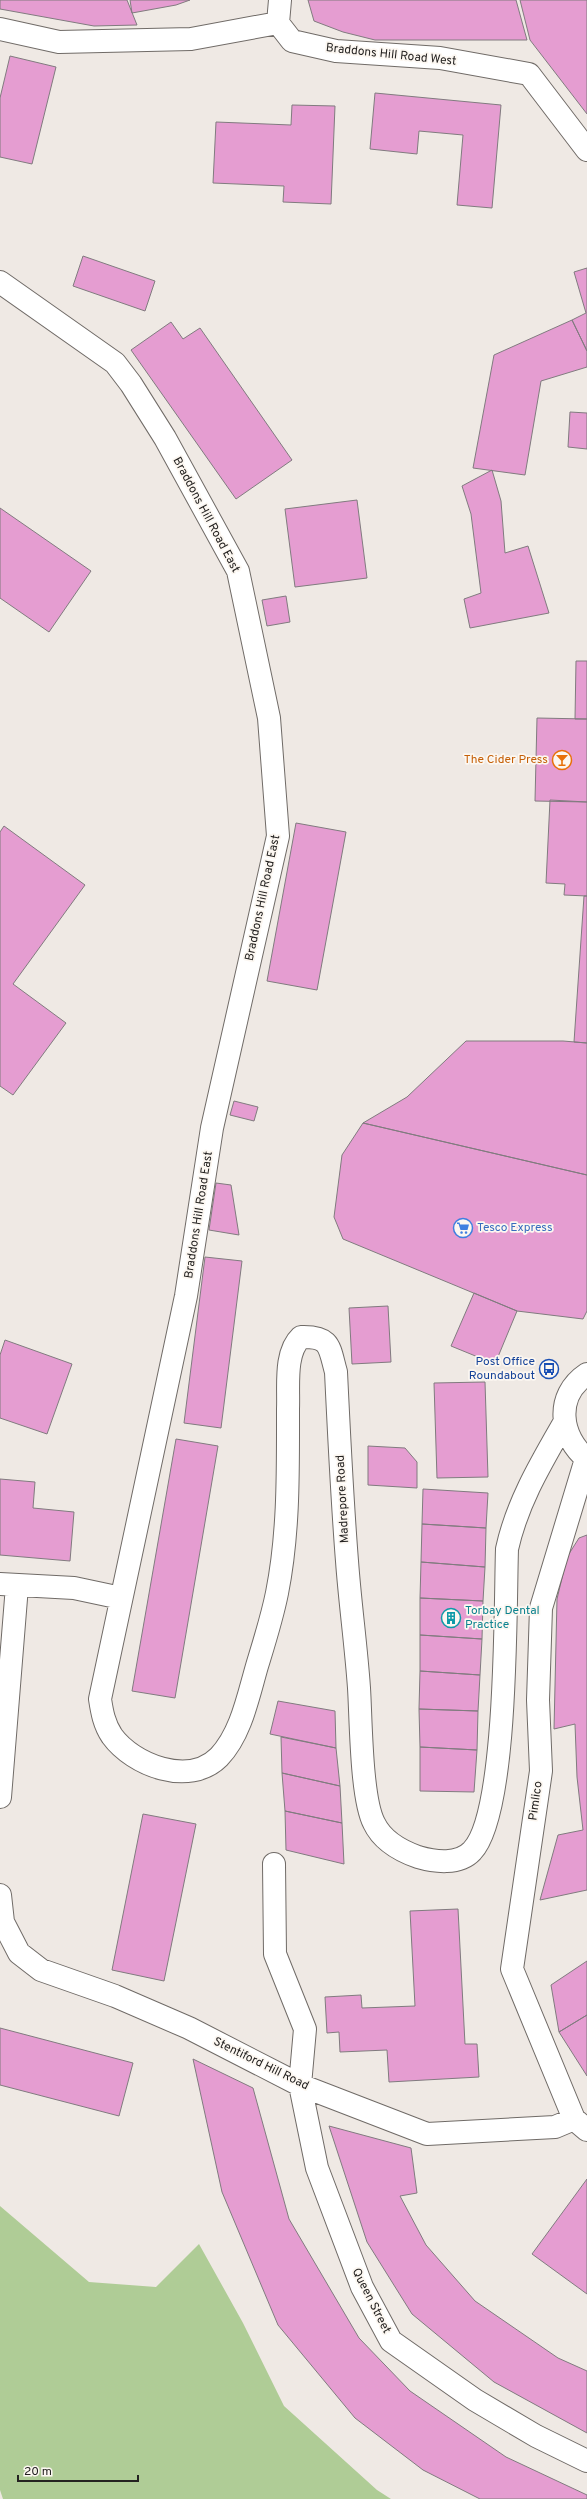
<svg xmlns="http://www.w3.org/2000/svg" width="587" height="2499" font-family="Overpass,sans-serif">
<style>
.green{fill:#afcc96}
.building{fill:#e59dd1;stroke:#817b7f}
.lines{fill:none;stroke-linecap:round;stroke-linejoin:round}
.minor-casing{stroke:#706b67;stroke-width:24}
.minor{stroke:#fff;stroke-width:22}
.labels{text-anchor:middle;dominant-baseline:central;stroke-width:3.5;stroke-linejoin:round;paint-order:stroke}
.street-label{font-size:12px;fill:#242221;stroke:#fcf7f1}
.food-label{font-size:12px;fill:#c56008;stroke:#fcf7f1;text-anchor:end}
.shop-label{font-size:12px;fill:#366cbe;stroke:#fcf7f1;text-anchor:start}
.transit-label{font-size:12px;fill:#164399;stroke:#fcf7f1;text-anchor:end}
.culture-label{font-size:12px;fill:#0d838f;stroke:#fcf7f1;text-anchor:start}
</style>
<rect width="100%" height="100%" fill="#efe9e4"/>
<path class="green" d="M 0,2206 L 89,2282 L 156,2287 L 199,2244 L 243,2323 L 284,2406 L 377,2490 L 391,2499 L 3,2499 L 0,2490 Z"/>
<path class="building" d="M 0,0 L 127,0 L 137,25 L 94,26 L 0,9 Z
M 130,0 L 190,0 L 176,5 L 132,13 Z
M 308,0 L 516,0 L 527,40 L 375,40 L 343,32 L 314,21 Z
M 520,0 L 587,0 L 587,114 L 530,40 Z
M 10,56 L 56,67 L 32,164 L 0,157 L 0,98 Z
M 375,93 L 501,105 L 492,208 L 457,205 L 463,135 L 419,131 L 417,154 L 370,149 Z
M 292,105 L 335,106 L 331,204 L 283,202 L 284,186 L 213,183 L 216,122 L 291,125 Z
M 83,256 L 155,281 L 145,311 L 73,286 Z
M 587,268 L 587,351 L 572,320 L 586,313 L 574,272 Z
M 572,320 L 587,351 L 587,367 L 541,381 L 525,475 L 473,468 L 494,355 Z
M 171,322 L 183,339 L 200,328 L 292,460 L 236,499 L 131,350 Z
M 570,412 L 587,413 L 587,449 L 568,447 Z
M 492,470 L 501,501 L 505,553 L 528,546 L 549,613 L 470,628 L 464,599 L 481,593 L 471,514 L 462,486 Z
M 357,500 L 367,578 L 295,587 L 285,509 Z
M 0,508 L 91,571 L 49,632 L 0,598 Z
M 286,596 L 290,622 L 267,626 L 262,600 Z
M 576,661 L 587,661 L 587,719 L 575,719 Z
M 537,718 L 587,719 L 587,802 L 535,801 Z
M 550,800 L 587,802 L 587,896 L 564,895 L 565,884 L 546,883 Z
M 296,823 L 346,832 L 317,990 L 267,981 Z
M 4,826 L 85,885 L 13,984 L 66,1023 L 13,1095 L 0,1086 L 0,832 Z
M 584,896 L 587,896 L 587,1043 L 574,1042 Z
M 466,1041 L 563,1041 L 587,1043 L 587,1175 L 363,1123 L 407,1097 Z
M 234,1101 L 258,1107 L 254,1121 L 230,1115 Z
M 363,1123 L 587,1175 L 587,1311 L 583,1319 L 517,1311 L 343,1239 L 334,1217 L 342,1155 Z
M 216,1183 L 231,1185 L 239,1235 L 209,1230 Z
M 205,1257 L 242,1261 L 221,1428 L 184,1423 Z
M 474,1293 L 517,1311 L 495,1364 L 451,1346 Z
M 388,1306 L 391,1362 L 352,1364 L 349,1308 Z
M 5,1340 L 72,1364 L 47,1434 L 0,1418 L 0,1355 Z
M 485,1382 L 488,1477 L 437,1478 L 434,1383 Z
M 176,1439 L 218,1446 L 175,1698 L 132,1691 Z
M 368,1446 L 405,1448 L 417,1462 L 417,1488 L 368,1485 Z
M 0,1479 L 35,1482 L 33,1508 L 74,1512 L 70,1561 L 0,1555 Z
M 423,1489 L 488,1493 L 486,1528 L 422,1524 Z
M 422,1524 L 486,1528 L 485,1567 L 421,1562 Z
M 587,1535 L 587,1890 L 540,1900 L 558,1835 L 583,1830 L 577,1777 L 575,1724 L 554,1729 L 557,1599 L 567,1557 L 579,1538 Z
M 421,1562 L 485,1567 L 483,1601 L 420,1598 Z
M 420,1598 L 483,1601 L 482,1639 L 420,1635 Z
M 420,1635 L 482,1639 L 480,1675 L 420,1671 Z
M 420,1671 L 480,1675 L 478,1711 L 419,1709 Z
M 278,1701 L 335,1711 L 336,1748 L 270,1734 Z
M 419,1709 L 478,1711 L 477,1750 L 420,1747 Z
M 281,1737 L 336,1748 L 340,1786 L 282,1773 Z
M 420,1747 L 477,1750 L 474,1792 L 420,1791 Z
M 282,1773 L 340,1786 L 342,1823 L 285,1811 Z
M 285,1811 L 342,1823 L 344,1864 L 286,1850 Z
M 143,1814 L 196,1824 L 164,1981 L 112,1970 Z
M 458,1909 L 465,2044 L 477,2044 L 479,2077 L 389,2082 L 387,2050 L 340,2052 L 339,2032 L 327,2033 L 325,1997 L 361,1995 L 362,2008 L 415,2006 L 410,1911 Z
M 587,1961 L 587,2015 L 559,2032 L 551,1985 Z
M 587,2015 L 587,2076 L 559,2032 Z
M 0,2028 L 133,2063 L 119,2116 L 0,2085 Z
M 193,2059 L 253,2088 L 289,2219 L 359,2338 L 410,2391 L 506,2457 L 587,2495 L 587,2499 L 480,2499 L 423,2470 L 355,2418 L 278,2325 L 222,2192 Z
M 329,2126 L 411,2148 L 417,2193 L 400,2196 L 426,2245 L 475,2301 L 558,2358 L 587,2371 L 587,2433 L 494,2382 L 412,2314 L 367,2242 Z
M 587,2179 L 587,2294 L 532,2254 Z"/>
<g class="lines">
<g class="minor-casing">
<path id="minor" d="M 278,23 L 292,41 L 336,51 L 440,58 L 529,74 L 587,150
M 278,23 L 280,0
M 0,29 L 59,42 L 191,39 L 278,23
M 0,282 L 115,363 L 131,384 L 165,438 L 238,571 L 269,718 L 278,836 L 212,1128 L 186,1296 L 100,1699 C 102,1712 104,1724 112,1736 C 133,1765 189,1787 219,1757 C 241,1734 248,1697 257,1666 C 264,1643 272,1618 277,1593 C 289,1533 288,1470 288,1409 C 289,1387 284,1353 301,1337 C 331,1336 329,1347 336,1372 C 339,1435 342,1498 347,1561 C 350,1603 356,1645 359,1688 C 361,1719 361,1798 374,1823 C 382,1840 401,1851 418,1857 C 435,1862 459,1865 472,1851 C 508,1814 505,1607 507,1549 C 517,1503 541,1463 564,1423
M 587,1374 C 554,1396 560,1437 587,1459
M 586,1459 L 541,1608 L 538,1700 L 541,1771 L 512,1969 L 574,2119 L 587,2130
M 0,1584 L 74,1588 L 121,1598
M 0,1797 L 17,1586
M 274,1864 L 275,1954 L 305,2029 L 300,2085 L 317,2168 L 362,2287 L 391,2341 L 475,2400 L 536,2436 L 587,2461
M 0,1895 L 3,1922 L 19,1953 L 41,1970 L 115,1996 L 189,2028 L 300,2085 L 427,2134 L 555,2127 L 574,2119"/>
</g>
<use href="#minor" class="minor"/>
</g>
<defs>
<g id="bar-ring" transform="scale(1)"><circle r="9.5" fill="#fcf7f1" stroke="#e8710a" stroke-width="1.5"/><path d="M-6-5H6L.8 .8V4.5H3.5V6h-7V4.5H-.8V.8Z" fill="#e8710a"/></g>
<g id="supermarket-ring" transform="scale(1)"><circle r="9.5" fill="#fcf7f1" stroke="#3f7fe0" stroke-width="1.5"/><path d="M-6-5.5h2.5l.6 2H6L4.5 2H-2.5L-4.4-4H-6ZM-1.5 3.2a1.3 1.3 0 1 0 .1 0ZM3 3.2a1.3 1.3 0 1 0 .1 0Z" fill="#3f7fe0"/></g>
<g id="bus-ring" transform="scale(1)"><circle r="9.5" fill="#fcf7f1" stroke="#1a4fb4" stroke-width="1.5"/><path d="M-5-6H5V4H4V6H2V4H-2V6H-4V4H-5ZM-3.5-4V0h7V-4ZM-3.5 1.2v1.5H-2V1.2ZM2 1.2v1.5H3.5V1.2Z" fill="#1a4fb4"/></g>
<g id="building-ring" transform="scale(1)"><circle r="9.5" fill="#fcf7f1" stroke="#0f9aa8" stroke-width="1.5"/><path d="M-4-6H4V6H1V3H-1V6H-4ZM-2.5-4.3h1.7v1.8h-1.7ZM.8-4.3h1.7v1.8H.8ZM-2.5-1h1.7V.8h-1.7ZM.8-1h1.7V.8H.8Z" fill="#0f9aa8"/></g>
</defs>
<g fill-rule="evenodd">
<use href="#bar-ring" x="562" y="760"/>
<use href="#supermarket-ring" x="463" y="1228"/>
<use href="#bus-ring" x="549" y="1369"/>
<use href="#building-ring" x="451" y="1618"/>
</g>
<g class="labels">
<g class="street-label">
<text transform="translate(391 55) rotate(6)">Braddons Hill Road West</text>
<text transform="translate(206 515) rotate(62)">Braddons Hill Road East</text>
<text transform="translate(263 898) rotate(-78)">Braddons Hill Road East</text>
<text transform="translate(199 1215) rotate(-81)">Braddons Hill Road East</text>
<text transform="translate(343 1499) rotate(-93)">Madrepore Road</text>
<text transform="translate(536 1801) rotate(-82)">Pimlico</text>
<text transform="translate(261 2064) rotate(26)">Stentiford Hill Road</text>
<text transform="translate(371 2301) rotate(63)">Queen Street</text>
</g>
<g class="food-label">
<text x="548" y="760">The Cider Press</text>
</g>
<g class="shop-label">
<text x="477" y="1228">Tesco Express</text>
</g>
<g class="transit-label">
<text x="535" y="1362">Post Office<tspan x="535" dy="14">Roundabout</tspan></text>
</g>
<g class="culture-label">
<text x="465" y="1611">Torbay Dental<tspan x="465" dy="14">Practice</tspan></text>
</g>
</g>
<path d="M18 2475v6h120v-6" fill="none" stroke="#242221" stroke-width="2"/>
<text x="24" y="2475" font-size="12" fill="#242221" stroke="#fcf7f1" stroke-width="3" paint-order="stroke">20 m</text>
</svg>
